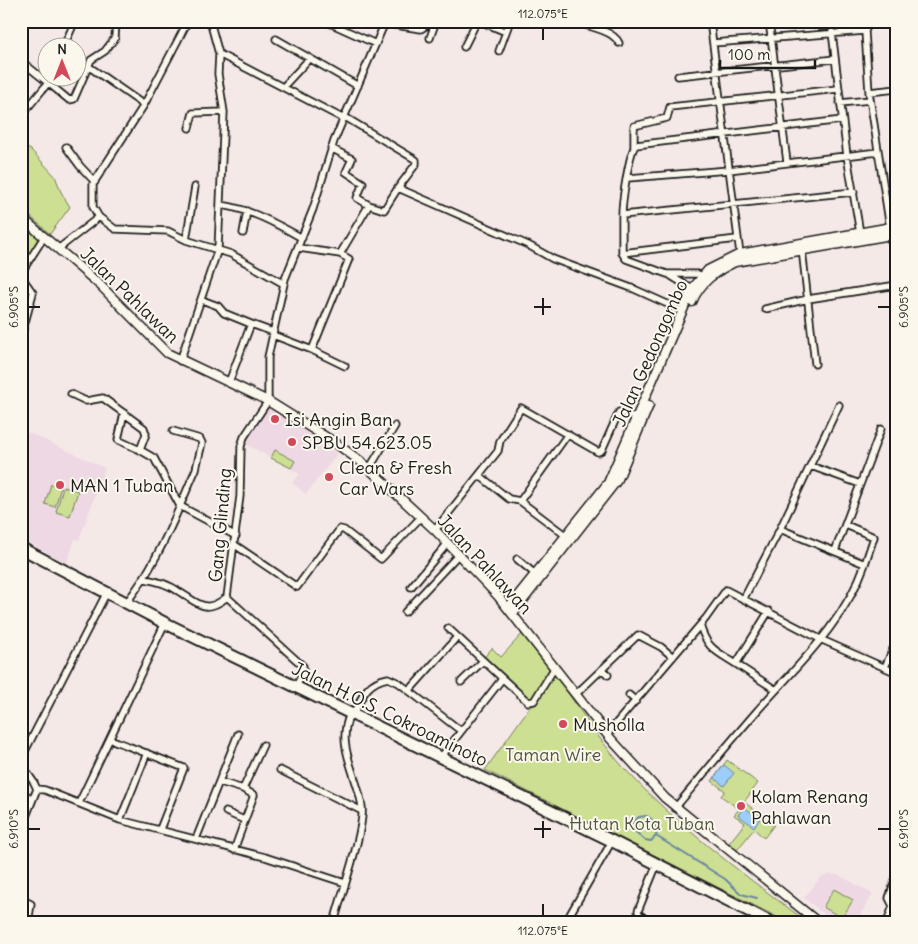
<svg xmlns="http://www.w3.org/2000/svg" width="918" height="944" font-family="Delius,sans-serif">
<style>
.built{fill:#edd8e3}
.green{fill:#cddf93;stroke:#747e58}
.water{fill:#9dcdf9;stroke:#6986a1}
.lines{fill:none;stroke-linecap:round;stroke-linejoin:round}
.stream{stroke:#6986a1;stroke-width:2}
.street-casing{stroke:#1c1c1c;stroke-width:9}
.secondary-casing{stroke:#1c1c1c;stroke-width:11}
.highway-casing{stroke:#1c1c1c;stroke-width:14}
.street{stroke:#fbf7ec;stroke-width:5.5}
.secondary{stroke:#fbf7ec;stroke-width:8}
.highway{stroke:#fbf7ec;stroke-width:10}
.ticks{fill:none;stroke:#1c1c1c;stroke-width:2}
.poi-dot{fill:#d1495b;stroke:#fbf7ec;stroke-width:2}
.labels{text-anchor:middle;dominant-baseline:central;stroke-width:4;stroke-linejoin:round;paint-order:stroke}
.street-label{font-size:18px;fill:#1c1c1c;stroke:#fbf7ec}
.poi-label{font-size:18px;fill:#1c1c1c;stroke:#fbf7ec;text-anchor:start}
.park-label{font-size:18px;fill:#515640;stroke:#fbf7ec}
.neatline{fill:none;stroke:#1c1c1c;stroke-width:2}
.ticks-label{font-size:12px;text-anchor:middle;fill:#1c1c1c}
</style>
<rect width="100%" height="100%" fill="#f5e9e8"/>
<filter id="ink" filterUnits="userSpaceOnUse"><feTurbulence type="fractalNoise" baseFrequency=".02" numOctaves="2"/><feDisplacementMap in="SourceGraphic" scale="10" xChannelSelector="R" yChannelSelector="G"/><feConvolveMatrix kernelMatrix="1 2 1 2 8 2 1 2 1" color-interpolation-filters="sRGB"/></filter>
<g filter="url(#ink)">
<path class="built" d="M 267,407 L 338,453 L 306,494 L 292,483 L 300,474 L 246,444 L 250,432 Z
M 23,430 L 105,468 L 79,540 L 75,539 L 67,563 L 21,539 L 21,435 Z
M 831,874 L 839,875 L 873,894 L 855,923 L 835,923 L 804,898 L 821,877 Z"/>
<path class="green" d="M 25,147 L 31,150 L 55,176 L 61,192 L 70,207 L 50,234 L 21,208 L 21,150 Z
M 21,223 L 39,238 L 21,268 Z
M 275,450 L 295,461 L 291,468 L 271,458 Z
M 51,484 L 61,487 L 55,507 L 45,504 Z
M 63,487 L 78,491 L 70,516 L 56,512 Z
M 522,634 L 551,670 L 532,700 L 530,701 L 482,660 L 492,648 L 501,657 Z
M 554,673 C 577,705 598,739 624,768 C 675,824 739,871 799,916 L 802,923 L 789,923 L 485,770 Z
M 727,760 L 758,783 L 744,802 L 774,825 L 764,838 L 754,829 L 737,850 L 729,843 L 745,823 L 734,815 L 739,809 L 721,796 L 725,791 L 712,781 Z
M 834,889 L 853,900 L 842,918 L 823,907 Z"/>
<path class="water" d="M 724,765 L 734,773 L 724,786 L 714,778 Z
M 744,807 L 760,819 L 754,827 L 738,815 Z"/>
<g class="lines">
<path class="stream" d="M 646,816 C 654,820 658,827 656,836 L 651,841 L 645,840 L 629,826 L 639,817 Z
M 656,836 L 725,879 L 741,894 L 757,898"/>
<g class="street-casing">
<path id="street" d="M 188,21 L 144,105 L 93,184 L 93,207 L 99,217 L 115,229 L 168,231 L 186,240 L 231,254 L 284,284
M 325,21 L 376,44
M 480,21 L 506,32 L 510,21
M 568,21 C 582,25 613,29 619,43
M 710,21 L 740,254
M 769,21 L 787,162
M 870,21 L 865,31 L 869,92 L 890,228
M 893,21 L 897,48
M 832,32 L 847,156 L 860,233
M 430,38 L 436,21
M 276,39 L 358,86
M 713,43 L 865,31
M 464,47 L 477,21
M 63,48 L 75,21
M 499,51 L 506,32
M 219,54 L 344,119
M 21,61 L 46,81 L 48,77
M 88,66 L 144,105
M 678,76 L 835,59
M 46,81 L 69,100 L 74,99 L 91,60 L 105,51 L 115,38 L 116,21
M 284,86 L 309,59
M 869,92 L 897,89
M 840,103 L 870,100
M 21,116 L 48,83
M 345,117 L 416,160 L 416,164 L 398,188
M 842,120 L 636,145 C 629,151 622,203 622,215 L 854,192
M 189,128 L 193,113 L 224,112
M 66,147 L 80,166 L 95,182
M 634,147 L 634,126 L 667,118 L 670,107 L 838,89
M 331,148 L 352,159 L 346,172 L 363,183 L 357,198 L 369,205 L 340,254
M 628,178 L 729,170 L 878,152
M 221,205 C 250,209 277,224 302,238
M 369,205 L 384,210 L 398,188 L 528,245 L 553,259 L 634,289 L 683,311
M 622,215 L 622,253 L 626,259 L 667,274 L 698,274 L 706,278
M 243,233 L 247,211
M 887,233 L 895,249 L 897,269
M 186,240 L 195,187
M 299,248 L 340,254 L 349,259 L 312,350
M 58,249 L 99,217
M 802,249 L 815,364
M 622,253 L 737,239
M 21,273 L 44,237
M 21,276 L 33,293 L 21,337
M 671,276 L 692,289
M 202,300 L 218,306 L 224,313 L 251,324 L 229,382
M 765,309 L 808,299 L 897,285
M 251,324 L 273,332
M 273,335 L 312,350 L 345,366
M 180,361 L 218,249 L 224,112 L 218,74 L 219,54 L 210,21
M 71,394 L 86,401 L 103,398 L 144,428 L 146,434 L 140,450 L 154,458 L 180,506 C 165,541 150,572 127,602
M 124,413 L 118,440 L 140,450
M 173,431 L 200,439 L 202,443 L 196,469 L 180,506 L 236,536
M 811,466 L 860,484
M 369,469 L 395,426
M 479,475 L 509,499 L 520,501 L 565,535
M 520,501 L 568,434
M 846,525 L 874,537 L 865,564
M 435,530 L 498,451 L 500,441 L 521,408 L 598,452 L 602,450 L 619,412 L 637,418
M 235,545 L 297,587 L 340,529 L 344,530 L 381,559 L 421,517
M 835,551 L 881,429
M 517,559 L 535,574
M 145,579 C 157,581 168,584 178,591 C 198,603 205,615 227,597 L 240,496 L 241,446 L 244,437 L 268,401 L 268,357 L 285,279 L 313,209 L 334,141 L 383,27 L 388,24 L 421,29 L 426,26 L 428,21
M 411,587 L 448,543
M 227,597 L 303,666 L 303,672 L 296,687
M 744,598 L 780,529 L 839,405
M 769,611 L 736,664 L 776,690
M 405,612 L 459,554
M 700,625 C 707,649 716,651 736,664
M 448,628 L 528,702 L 534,701 L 555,667
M 885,667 L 897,640
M 602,669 L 608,675
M 461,682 L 483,661
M 409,691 L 457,637
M 576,694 L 638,635 L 661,647 L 673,657
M 629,695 L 636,701
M 353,715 C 362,697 366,682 388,678 L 399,683 L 461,731
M 607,734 L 706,618 L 726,590 L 820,639 L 897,673
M 110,739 L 184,768 L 160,829
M 441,757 L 502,679
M 280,770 L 362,811
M 220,782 L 243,789 L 254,795 L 234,850
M 37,789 C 31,773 24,776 22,757 L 107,592
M 243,789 L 263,745
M 21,793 L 33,799
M 79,803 L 165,623
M 675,808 C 702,776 729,743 757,711 C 797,666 845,622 865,564 L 780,529
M 226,812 L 244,820
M 120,820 L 147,753
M 21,829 L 37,789 L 45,790 L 120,820 L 265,857 L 345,883
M 196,839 L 238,734
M 21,899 L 31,904 L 28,923
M 334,923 C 340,898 365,829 362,807 C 358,775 335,746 350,714
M 565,923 L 612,841
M 651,923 L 639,914 L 638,911 L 657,864
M 887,923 L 893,906 L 889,898 L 897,874"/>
</g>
<g class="secondary-casing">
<path id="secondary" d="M 21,217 L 100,285 L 167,353 L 268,401 L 337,444 L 364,464 L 435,530 L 498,596 L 610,738 L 665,798 L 819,923
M 692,302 C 700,282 716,271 735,262 L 897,234
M 508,608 L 608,483 L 692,289 L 708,270 L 740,254 L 897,226
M 513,613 L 618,479 L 649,405"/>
</g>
<g class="highway-casing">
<path id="highway" d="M 21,548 L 165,623 L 612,841 L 772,923"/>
</g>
<use href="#street" class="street"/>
<use href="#secondary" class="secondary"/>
<use href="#highway" class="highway"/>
</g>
</g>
<path class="ticks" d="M 543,28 L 543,40M 543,298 L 543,315M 28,307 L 40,307M 534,307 L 551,307M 878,307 L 890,307M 543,821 L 543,838M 28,829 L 40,829M 534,829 L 551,829M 878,829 L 890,829M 543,904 L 543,916"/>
<g class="poi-dot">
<circle cx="275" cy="419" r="5"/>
<circle cx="292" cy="442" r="5"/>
<circle cx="329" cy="477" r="5"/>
<circle cx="60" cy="485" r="5"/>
<circle cx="563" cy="724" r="5"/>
<circle cx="741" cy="806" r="5"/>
</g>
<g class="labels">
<g class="street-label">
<text transform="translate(130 295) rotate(44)">Jalan Pahlawan</text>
<text transform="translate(650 353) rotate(-66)">Jalan Gedongombo</text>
<text transform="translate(220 525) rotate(-85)">Gang Glinding</text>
<text transform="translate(485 564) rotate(47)">Jalan Pahlawan</text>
<text transform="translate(390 714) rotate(26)">Jalan H.O.S. Cokroaminoto</text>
</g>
<g class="poi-label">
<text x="285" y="419">Isi Angin Ban</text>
<text x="302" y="442">SPBU 54.623.05</text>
<text x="339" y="467">Clean &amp; Fresh<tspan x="339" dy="21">Car Wars</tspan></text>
<text x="70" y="485">MAN 1 Tuban</text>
<text x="573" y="724">Musholla</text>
<text x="751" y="796">Kolam Renang<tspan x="751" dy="21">Pahlawan</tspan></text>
</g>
<g class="park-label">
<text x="553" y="754">Taman Wire</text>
<text x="642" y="823">Hutan Kota Tuban</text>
</g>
</g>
<rect width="918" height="944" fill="none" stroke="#fbf7ec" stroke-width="55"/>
<g transform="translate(62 62)"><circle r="24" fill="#fbf7ec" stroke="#a29f99"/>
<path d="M0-4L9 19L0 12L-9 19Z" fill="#d1495b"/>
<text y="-8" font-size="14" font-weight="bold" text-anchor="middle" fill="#1c1c1c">N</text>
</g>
<path d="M720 60v8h95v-8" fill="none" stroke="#1c1c1c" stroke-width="2.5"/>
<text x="728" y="60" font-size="15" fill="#1c1c1c" stroke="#fbf7ec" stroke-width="4" paint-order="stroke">100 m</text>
<rect x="28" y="28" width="862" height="888" class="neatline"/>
<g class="ticks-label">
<text x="543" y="18">112.075°E</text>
<text transform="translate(14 307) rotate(-90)" y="4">6.905°S</text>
<text transform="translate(904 307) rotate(-90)" y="4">6.905°S</text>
<text transform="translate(14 829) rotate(-90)" y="4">6.910°S</text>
<text transform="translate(904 829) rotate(-90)" y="4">6.910°S</text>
<text x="543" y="935">112.075°E</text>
</g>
</svg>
